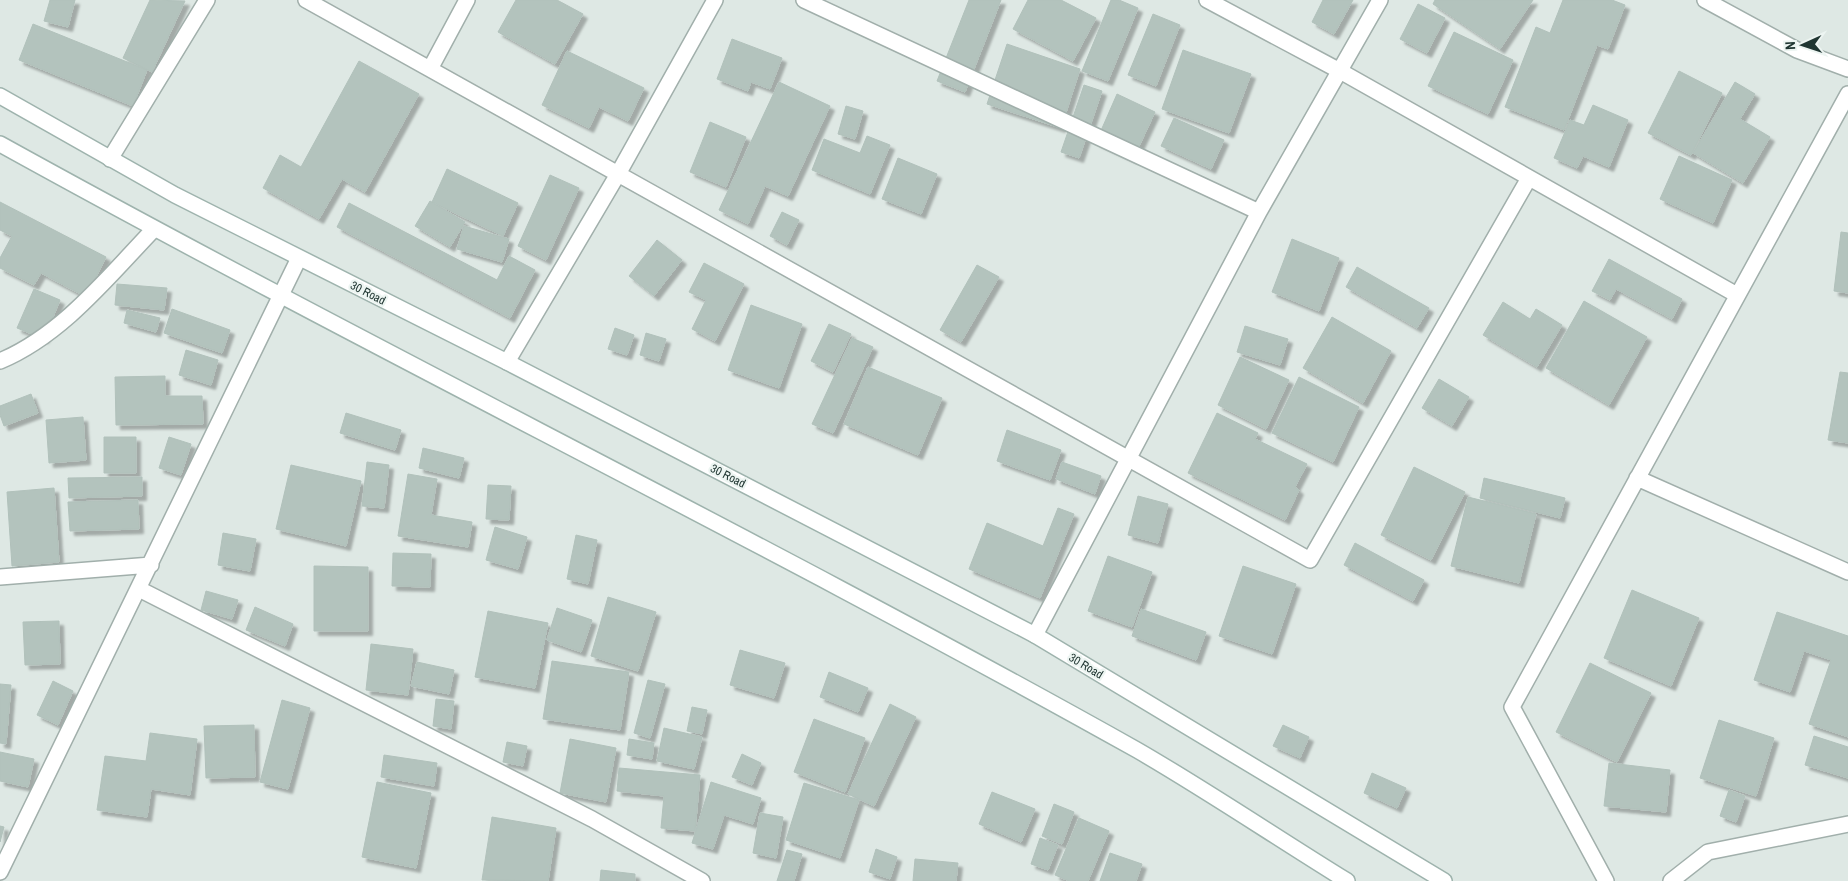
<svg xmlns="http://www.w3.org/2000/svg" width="1848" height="881" font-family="'Archivo Narrow',sans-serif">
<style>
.building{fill:#b3c3bd;stroke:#b1c1bb;filter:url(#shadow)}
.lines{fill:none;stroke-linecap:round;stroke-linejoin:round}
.street-casing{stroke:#a1afab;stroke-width:18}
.secondary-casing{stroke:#9eb3ad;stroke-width:18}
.street{stroke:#fff;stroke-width:15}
.secondary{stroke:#fff;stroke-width:15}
.labels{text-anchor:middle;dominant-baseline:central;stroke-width:4.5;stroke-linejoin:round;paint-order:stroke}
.street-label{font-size:12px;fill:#203632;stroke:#edf5f2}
</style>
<defs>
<filter id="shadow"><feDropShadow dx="4.5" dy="4.5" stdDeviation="1" flood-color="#0004"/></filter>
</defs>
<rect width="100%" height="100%" fill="#dee8e4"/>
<path class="building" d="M 50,0 L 75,0 L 68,27 L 44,21 Z
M 150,0 L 185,1 L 152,72 L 123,58 Z
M 516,0 L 557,0 L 583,14 L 555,64 L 498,32 Z
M 969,0 L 1001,0 L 965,92 L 937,81 Z
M 1028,0 L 1061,0 L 1096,18 L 1073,61 L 1013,29 Z
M 1111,0 L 1119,0 L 1138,8 L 1108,81 L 1082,71 Z
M 1323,0 L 1353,0 L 1334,34 L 1312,22 Z
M 1435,0 L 1533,0 L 1500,49 L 1433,4 Z
M 1563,0 L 1612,0 L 1625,5 L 1608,49 L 1597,45 L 1564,130 L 1505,107 L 1536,27 L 1550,33 Z
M 1418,4 L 1445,18 L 1427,53 L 1400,39 Z
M 1153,14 L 1180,25 L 1156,86 L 1128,75 Z
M 33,24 L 147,70 L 133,106 L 19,60 Z
M 1454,32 L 1513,60 L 1488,114 L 1428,86 Z
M 732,39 L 782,58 L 770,89 L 751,82 L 748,91 L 717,79 Z
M 1007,44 L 1080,69 L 1061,128 L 987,104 Z
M 1183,50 L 1251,74 L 1229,133 L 1162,109 Z
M 567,51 L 644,88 L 628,121 L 599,107 L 589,128 L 542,105 Z
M 359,61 L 419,94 L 365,192 L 342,179 L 319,219 L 263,188 L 280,155 L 301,167 Z
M 1679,71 L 1722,93 L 1691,155 L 1648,133 Z
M 779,82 L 830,106 L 788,196 L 765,186 L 748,224 L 719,210 Z
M 1735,82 L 1755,94 L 1740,119 L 1770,137 L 1743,183 L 1693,153 Z
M 1084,85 L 1102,91 L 1079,158 L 1061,152 Z
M 1117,94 L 1155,112 L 1133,159 L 1096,142 Z
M 1593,105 L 1628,120 L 1609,167 L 1583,156 L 1577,168 L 1554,158 L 1570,120 L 1584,125 Z
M 846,106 L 863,111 L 855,139 L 838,134 Z
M 1174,118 L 1224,140 L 1211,169 L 1161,146 Z
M 710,122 L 746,137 L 726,187 L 690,172 Z
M 867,136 L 890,145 L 870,194 L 812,170 L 824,139 L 860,153 Z
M 1679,156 L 1732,180 L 1713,223 L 1660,199 Z
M 898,158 L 937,174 L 921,214 L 882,199 Z
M 447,169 L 518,203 L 503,236 L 432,202 Z
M 550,175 L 579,188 L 546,260 L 518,246 Z
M 430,201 L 465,222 L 450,247 L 415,226 Z
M 0,202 L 106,257 L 86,297 L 41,273 L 34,285 L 0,268 L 0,258 L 12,236 L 0,230 Z
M 349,203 L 497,280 L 509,256 L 535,270 L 510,318 L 337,227 Z
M 782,212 L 799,220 L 787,245 L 770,236 Z
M 464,226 L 509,239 L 502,262 L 457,249 Z
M 1841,232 L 1848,233 L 1848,293 L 1834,291 Z
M 1292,239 L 1339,258 L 1319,311 L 1272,292 Z
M 657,240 L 682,260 L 654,296 L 629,276 Z
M 1609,259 L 1682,299 L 1672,319 L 1616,289 L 1610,300 L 1592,291 Z
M 704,263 L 744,284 L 715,341 L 692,329 L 706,300 L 689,292 Z
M 977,265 L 999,277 L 961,342 L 940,330 Z
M 1357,267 L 1429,308 L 1417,328 L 1346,287 Z
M 117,284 L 167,288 L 164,310 L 115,305 Z
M 34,289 L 60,300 L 44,339 L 17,328 Z
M 1584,301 L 1647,337 L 1609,405 L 1546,368 Z
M 1503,302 L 1530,319 L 1536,309 L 1562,325 L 1537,367 L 1483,335 Z
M 751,305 L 802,324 L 779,388 L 728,370 Z
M 172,309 L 230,330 L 222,353 L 164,333 Z
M 127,310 L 160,318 L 156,332 L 124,323 Z
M 1332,317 L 1391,351 L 1363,403 L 1303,368 Z
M 829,324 L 851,334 L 833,372 L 811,361 Z
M 1245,326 L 1288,339 L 1280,365 L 1237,352 Z
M 615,328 L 634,335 L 627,355 L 608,349 Z
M 646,333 L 666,339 L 659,361 L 640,355 Z
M 852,338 L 873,347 L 833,433 L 812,424 Z
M 186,350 L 218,360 L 211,385 L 179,375 Z
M 1240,357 L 1289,380 L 1266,429 L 1218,405 Z
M 868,367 L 942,398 L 918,455 L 844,424 Z
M 1840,372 L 1848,373 L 1848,443 L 1828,440 Z
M 165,376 L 165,396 L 202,396 L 203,424 L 116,425 L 115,377 Z
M 1299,377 L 1359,407 L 1333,462 L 1272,433 Z
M 1439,379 L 1469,397 L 1452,426 L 1422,408 Z
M 31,394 L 38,413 L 4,426 L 0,415 L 0,406 Z
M 346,413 L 401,430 L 395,450 L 340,433 Z
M 1217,413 L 1258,433 L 1255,439 L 1307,464 L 1295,487 L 1299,490 L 1285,520 L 1188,473 Z
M 83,417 L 86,460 L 49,463 L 46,420 Z
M 1007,430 L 1061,450 L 1050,480 L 997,461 Z
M 104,437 L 136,437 L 136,473 L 104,473 Z
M 169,437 L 191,444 L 181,475 L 159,468 Z
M 423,448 L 464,458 L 459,478 L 419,468 Z
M 367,462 L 389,465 L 384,508 L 362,506 Z
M 1062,462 L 1101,476 L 1095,494 L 1056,479 Z
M 291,465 L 361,481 L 346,546 L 276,529 Z
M 1414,467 L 1465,492 L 1431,560 L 1381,535 Z
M 408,474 L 437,479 L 431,515 L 472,522 L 468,547 L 398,536 Z
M 142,477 L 142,496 L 69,498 L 68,478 Z
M 1484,478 L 1565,498 L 1560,518 L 1480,498 Z
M 488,485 L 511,486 L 509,520 L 486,519 Z
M 54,488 L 59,562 L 12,566 L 7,492 Z
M 1138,496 L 1168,504 L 1158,543 L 1128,535 Z
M 1468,497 L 1536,514 L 1519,583 L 1451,566 Z
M 138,500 L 139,529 L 70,531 L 68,502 Z
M 1058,508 L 1074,514 L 1040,598 L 969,569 L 987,523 L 1043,546 Z
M 495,527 L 527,537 L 518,569 L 486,560 Z
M 223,533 L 256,539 L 250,571 L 218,565 Z
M 576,535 L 597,540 L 588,584 L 567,579 Z
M 1355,543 L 1424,580 L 1413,601 L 1344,565 Z
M 393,553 L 431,554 L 430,587 L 392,586 Z
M 1108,556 L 1152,572 L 1132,627 L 1088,611 Z
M 314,566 L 368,567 L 368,631 L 314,631 Z
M 1243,566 L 1296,584 L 1272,654 L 1219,636 Z
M 1632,590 L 1699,618 L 1671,686 L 1604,658 Z
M 206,591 L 238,600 L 232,619 L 201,610 Z
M 608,597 L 656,612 L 638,671 L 591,656 Z
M 255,607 L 293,624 L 285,646 L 246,630 Z
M 557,608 L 592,620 L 581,652 L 547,640 Z
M 1141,609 L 1206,632 L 1196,660 L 1132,636 Z
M 488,611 L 548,623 L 535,688 L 475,677 Z
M 1777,612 L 1848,636 L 1848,737 L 1809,724 L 1831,660 L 1804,651 L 1790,692 L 1754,680 Z
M 59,621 L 60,664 L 25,665 L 23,622 Z
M 371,644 L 413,649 L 408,695 L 366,690 Z
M 740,650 L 785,663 L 774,698 L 730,685 Z
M 552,661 L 629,672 L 620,730 L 543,719 Z
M 417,662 L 454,670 L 449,694 L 411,686 Z
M 1590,663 L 1651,693 L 1617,762 L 1556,732 Z
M 829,672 L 868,688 L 858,712 L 820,697 Z
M 648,680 L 665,684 L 650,738 L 634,733 Z
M 53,681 L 73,691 L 58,725 L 37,715 Z
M 0,684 L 11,685 L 6,744 L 0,743 Z
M 436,699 L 454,701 L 451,729 L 433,726 Z
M 282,700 L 310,708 L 288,789 L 260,782 Z
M 890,704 L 916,717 L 874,806 L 848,794 Z
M 692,707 L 707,710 L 702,734 L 687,731 Z
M 814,719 L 865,738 L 845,792 L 794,772 Z
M 1719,720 L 1774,738 L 1756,796 L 1700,778 Z
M 254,725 L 255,777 L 206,778 L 204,726 Z
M 1283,725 L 1309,737 L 1300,758 L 1273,746 Z
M 664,728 L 702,737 L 694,769 L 657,761 Z
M 150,733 L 197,739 L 190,795 L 151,789 L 147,817 L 97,810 L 105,756 L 146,761 Z
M 1814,736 L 1848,747 L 1848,778 L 1805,765 Z
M 570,739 L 616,748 L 606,802 L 560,793 Z
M 629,739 L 654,743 L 652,759 L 627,755 Z
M 507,742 L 527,746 L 523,766 L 503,762 Z
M 0,752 L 34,759 L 28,787 L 0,781 Z
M 742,754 L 761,763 L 752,785 L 732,777 Z
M 384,755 L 437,763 L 434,786 L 381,777 Z
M 1609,763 L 1670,770 L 1666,812 L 1604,806 Z
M 619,768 L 700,775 L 695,831 L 661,828 L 664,796 L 617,791 Z
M 1372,773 L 1406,788 L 1397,808 L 1364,793 Z
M 377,782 L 431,793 L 416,868 L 362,857 Z
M 711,782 L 761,798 L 753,824 L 724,815 L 713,849 L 692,843 Z
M 804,783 L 859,800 L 840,858 L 786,840 Z
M 1729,790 L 1745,796 L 1736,822 L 1720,816 Z
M 992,792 L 1035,809 L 1021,842 L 979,824 Z
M 1054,804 L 1074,812 L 1062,844 L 1042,836 Z
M 760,813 L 783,817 L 776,858 L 753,853 Z
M 492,817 L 556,828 L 548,881 L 482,880 Z
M 1079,818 L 1109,831 L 1088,881 L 1069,881 L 1055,875 Z
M 0,826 L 4,827 L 0,842 Z
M 1040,838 L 1058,845 L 1048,870 L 1031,864 Z
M 876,849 L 897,857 L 890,879 L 869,872 Z
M 787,850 L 802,854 L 794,881 L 777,881 Z
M 1110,853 L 1142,864 L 1136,881 L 1100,881 Z
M 915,859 L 958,863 L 956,881 L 913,881 Z
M 601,870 L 635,874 L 635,881 L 600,881 Z"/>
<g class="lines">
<g class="street-casing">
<path id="street" d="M 306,0 L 1310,560 L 1529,178
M 804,0 L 1259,212
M 1207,0 L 1340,71 L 1737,295
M 1705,0 L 1797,50 L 1848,69
M 430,69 L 467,0
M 110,159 L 207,0
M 0,361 C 62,335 108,277 154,229
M 507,362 L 618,174 L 715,0
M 1637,478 L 1848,572
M 0,577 L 151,565
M 139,589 L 592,819 L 702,881
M 1035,635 L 1259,212 L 1380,0
M 0,872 L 299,258
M 1606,881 L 1512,707 L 1848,94
M 1671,881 L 1708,852 L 1848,824"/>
</g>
<g class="secondary-casing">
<path id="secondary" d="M 0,96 L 175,195 L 507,362 L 1035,635 L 1444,881
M 0,144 C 376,352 762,540 1137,750 C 1208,791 1277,838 1347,881"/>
</g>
<use href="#street" class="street"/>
<use href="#secondary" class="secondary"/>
</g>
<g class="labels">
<g class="street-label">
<text transform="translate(368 293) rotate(27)">30 Road</text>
<text transform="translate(728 476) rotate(27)">30 Road</text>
<text transform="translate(1086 666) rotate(31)">30 Road</text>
</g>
</g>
<g transform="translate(1803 45) rotate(267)" stroke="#edf5f2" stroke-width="4" paint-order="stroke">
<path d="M0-4L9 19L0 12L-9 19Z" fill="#203632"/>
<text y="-8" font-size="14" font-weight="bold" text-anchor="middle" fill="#203632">N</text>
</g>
</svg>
